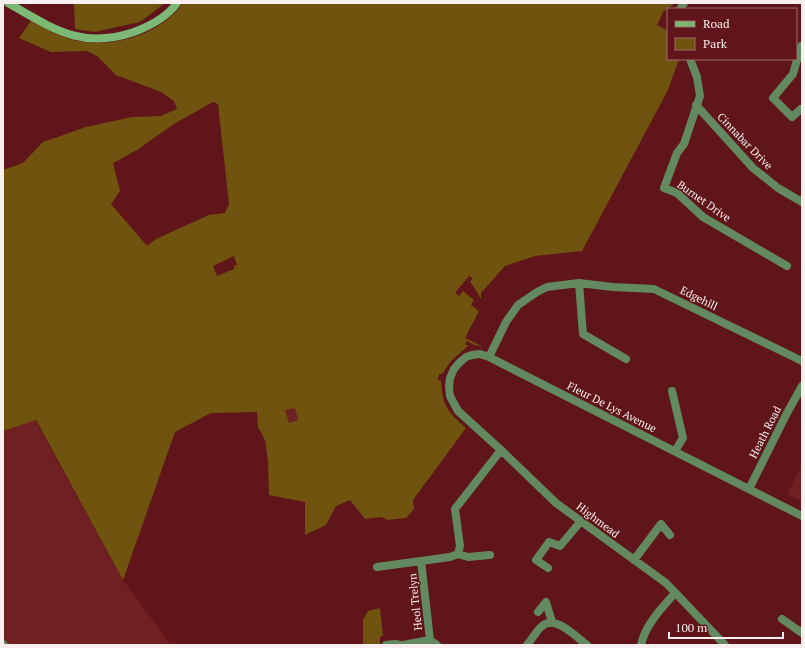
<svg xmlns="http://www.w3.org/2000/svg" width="805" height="648" font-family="'PT Serif',serif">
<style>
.built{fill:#6f2023}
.green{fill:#70530f;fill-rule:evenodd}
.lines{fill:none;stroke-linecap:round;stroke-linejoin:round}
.minor{stroke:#638960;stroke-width:8}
.secondary{stroke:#7cb977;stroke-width:8}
.labels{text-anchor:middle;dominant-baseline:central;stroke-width:3;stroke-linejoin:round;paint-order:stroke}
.street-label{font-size:11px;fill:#f9efee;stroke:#5f1519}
</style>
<rect width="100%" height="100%" fill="#5f1519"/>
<path class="built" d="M 295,408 L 298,420 L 288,423 L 285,410 Z
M 35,420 L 123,580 L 171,645 L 3,645 L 3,431 Z
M 802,465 L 802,502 L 787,494 Z"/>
<path class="green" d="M 74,3 L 165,3 L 140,22 L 94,32 L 75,29 Z
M 183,3 L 208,3 L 209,4 L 210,3 L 673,3 L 673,5 L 663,12 L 657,25 L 665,29 L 668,32 L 668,59 L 679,59 L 668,90 L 582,251 L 535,256 L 505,266 L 481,293 L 481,299 C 477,293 475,287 470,282 L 473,278 L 469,276 L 455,293 L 459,296 L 463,291 L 474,300 L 471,305 L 479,311 L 465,338 L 482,346 L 474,345 L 467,341 L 465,344 L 468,346 L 451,361 L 442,374 L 439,374 L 438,380 L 441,381 C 443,407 447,411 466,428 L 413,500 L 414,509 L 406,518 L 387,520 L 382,517 L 365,519 L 350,500 L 336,506 L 326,525 L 305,535 L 305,502 L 269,495 L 268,461 L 265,440 L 258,427 L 257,412 L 211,413 L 175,432 L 123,580 L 36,420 L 3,431 L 3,170 L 23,163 L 43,142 L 86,127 L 132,117 L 161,116 L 177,109 L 174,101 L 161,92 L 116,75 L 97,56 L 87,51 L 51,52 L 19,38 L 31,21 C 45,28 58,36 73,40 C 112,49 159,36 183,3 ZM 213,102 L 218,104 L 229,204 L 225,213 L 209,215 L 156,239 L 147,246 L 111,204 L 120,191 L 113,163 L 137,150 L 174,124 ZM 234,256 L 237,265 L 234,266 L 234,269 L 217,276 L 213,266 ZM 295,408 L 298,420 L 289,423 L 285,410 Z
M 380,608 L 383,636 L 380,637 L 380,645 L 363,645 L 363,620 L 368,611 Z"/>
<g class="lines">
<path class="minor" d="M 680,9 L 684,3
M 690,59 L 697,77 L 700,96 L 684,144 L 677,153 L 664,188 L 677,193 L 703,217 L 787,266
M 696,105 L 753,168 L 778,188 L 802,202
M 801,109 L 792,117 L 773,98 L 793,74 L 801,46
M 579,283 L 583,334 L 626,359
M 489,357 L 506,322 L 518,305 L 537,292 L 547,287 L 579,283 L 613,287 L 654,289 L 802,361
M 672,391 L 683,438 L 675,451
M 749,489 L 786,415 L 802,386
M 458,554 L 468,557 L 490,555
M 634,560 L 661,524 L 670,535
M 421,561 L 430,640 L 437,645
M 377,567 L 450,557 L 458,554 L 460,546 L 455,509 L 501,450
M 548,568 L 536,560 L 549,542 L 560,546 L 581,521
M 538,612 L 546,602 L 552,622
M 782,619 L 802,633
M 3,644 L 4,645
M 386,645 L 395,644 L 401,645
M 403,645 L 430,640
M 527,645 C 532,639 536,632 541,627 C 554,613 576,637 587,645
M 641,645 C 645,625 662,608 675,593
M 725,645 L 666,583 L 556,503 L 501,450 L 458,411 L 450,396 L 449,387 L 450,378 L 454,369 L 459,363 L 466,357 L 472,355 L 480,354 L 489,357 L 802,516"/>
<path class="secondary" d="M 8,3 C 52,28 81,50 134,32 C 150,26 167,17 177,3"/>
</g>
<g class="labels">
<g class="street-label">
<text transform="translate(745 141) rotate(46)">Cinnabar Drive</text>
<text transform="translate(704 201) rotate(35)">Burnet Drive</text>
<text transform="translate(699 298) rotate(26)">Edgehill</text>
<text transform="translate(612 407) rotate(27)">Fleur De Lys Avenue</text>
<text transform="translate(765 432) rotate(-63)">Heath Road</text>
<text transform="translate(598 520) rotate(37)">Highmead</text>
<text transform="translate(415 602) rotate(-96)">Heol Trelyn</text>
</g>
</g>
<rect width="805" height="648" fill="none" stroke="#f9efee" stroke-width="8"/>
<rect x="667" y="8" width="130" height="52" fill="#5f1519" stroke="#9d6c6e"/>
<rect x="675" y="21" width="20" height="6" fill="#7cb977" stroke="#9d6c6e"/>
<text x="703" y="28" font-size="12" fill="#f9efee">Road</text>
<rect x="675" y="38" width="20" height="12" fill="#70530f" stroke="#9d6c6e"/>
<text x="703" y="48" font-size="12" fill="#f9efee">Park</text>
<path d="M669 632v6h114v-6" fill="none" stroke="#f9efee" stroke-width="2"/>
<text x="675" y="632" font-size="12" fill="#f9efee" stroke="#5f1519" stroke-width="3" paint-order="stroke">100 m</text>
</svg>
